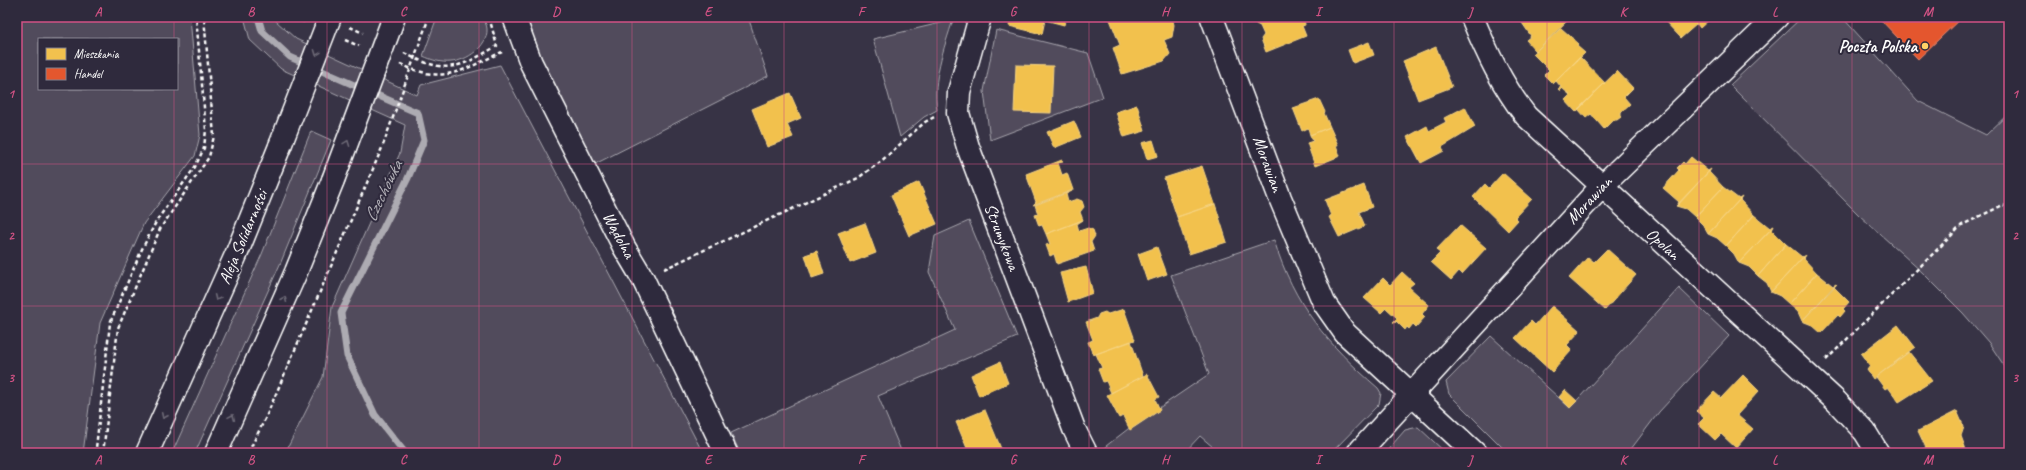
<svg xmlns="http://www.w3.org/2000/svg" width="2026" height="470" font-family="Caveat,sans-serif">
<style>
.green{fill:#514c5c;stroke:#a8a6ae;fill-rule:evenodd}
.homes{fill:#f2c14e;stroke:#f6d483}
.shops{fill:#e4572e;stroke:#ec896d}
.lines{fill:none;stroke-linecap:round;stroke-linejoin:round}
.stream{stroke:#adabb2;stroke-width:7}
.minor-casing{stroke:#fff;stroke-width:25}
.primary-casing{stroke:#fff;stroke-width:25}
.path{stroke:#fff;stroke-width:2.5;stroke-dasharray:4 3;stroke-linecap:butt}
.minor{stroke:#2f2a3d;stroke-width:22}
.primary{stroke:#2f2a3d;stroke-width:22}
.primary-bridge-casing{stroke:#fff;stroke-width:25;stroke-linecap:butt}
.primary-bridge{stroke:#2f2a3d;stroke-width:22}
.oneway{stroke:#6d6a77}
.grid{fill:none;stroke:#d15284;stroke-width:1;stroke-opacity:0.55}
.poi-dot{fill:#ffd166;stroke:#2f2a3d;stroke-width:1.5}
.labels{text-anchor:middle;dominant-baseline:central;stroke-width:4;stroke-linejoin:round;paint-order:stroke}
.poi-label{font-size:17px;font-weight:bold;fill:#fff;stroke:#2f2a3d;text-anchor:end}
.street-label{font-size:17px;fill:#fff;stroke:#2f2a3d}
.water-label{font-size:18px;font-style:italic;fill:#b4b2b9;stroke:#2f2a3d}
.neatline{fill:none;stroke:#d15284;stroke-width:1.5}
.grid-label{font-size:13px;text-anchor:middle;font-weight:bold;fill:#d15284}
</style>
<rect width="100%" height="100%" fill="#373345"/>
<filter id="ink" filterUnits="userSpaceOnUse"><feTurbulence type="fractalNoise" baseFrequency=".025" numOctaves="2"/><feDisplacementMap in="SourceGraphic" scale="8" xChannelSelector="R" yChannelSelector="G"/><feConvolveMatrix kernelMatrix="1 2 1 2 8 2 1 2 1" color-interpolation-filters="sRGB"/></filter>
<g filter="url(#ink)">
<path class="green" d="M 17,17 L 190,17 L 200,135 L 195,156 L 144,223 L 100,323 L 83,453 L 17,453 ZM 39,39 L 177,39 L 177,89 L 39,89 Z
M 244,17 L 275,17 L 276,21 L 296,39 L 417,95 L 421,85 L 500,65 L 703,453 L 285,453 L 323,377 L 332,307 L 400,153 L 405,125 L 281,69 L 250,40 Z
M 437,17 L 483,17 C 484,21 487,25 487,29 C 488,47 466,61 451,62 C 441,63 432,60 423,56 Z
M 524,17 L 748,17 L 768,76 L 593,165 L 543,64 Z
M 1802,17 L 1842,17 L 1918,101 L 1986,135 L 2009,113 L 2009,373 L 1989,343 L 1963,313 L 1923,273 L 1859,215 L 1730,85 Z
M 953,20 C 944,48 932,80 937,110 L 924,117 L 900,137 L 873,39 Z
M 996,30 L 1088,53 L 1103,97 L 990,140 L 984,91 Z
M 311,131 L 331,140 L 281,262 L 195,453 L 172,453 L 262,254 Z
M 969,221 L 1017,337 L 878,396 L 902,453 L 740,453 L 731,433 L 955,330 L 929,272 L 935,236 Z
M 1274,240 C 1294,305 1327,344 1378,388 L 1381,393 L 1379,404 L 1331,453 L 1220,453 L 1200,436 L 1184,453 L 1110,453 L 1106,446 L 1128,429 L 1209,374 L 1171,275 Z
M 1679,288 L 1729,336 L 1659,412 L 1628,453 L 1508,453 L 1449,394 L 1446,382 L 1491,336 L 1570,408 Z
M 1418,427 L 1446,453 L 1385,453 L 1405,430 Z"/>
<path class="homes" d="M 1011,17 L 1066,17 L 1064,25 L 1045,20 L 1042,34 L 1009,26 Z
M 1109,17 L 1172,17 L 1174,25 L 1172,37 L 1164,40 L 1170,54 L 1164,61 L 1122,74 L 1113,48 L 1120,45 Z
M 1253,17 L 1304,17 L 1305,25 L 1302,26 L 1306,36 L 1266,52 L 1261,39 L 1264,35 L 1260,26 L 1256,24 Z
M 1518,17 L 1570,17 L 1570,18 L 1536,51 L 1526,40 L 1531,36 Z
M 1661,17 L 1712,17 L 1700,28 L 1697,24 L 1681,38 Z
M 1561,28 L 1579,44 L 1577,46 L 1585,53 L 1553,84 L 1544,75 L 1549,70 L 1533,54 Z
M 1369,42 L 1374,55 L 1353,63 L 1348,50 Z
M 1436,47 L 1452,87 L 1418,100 L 1403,61 Z
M 1580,57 L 1605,83 L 1576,112 L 1565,100 L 1570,95 L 1562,88 L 1560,91 L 1558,89 L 1561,87 L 1556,81 Z
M 1016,65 L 1053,66 L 1051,113 L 1014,112 Z
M 1617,71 L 1633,88 L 1624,97 L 1630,104 L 1621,112 L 1621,117 L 1617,120 L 1613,120 L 1604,129 L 1591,114 L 1586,118 L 1578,109 Z
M 790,93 L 801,118 L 787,124 L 793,137 L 767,147 L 752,109 Z
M 1319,99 L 1325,112 L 1324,113 L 1330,127 L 1310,135 L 1308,128 L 1302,131 L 1293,108 Z
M 1137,105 L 1145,131 L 1124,137 L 1116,112 Z
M 1465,107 L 1475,127 L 1442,147 L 1444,151 L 1421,163 L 1407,137 L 1427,126 L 1429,131 L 1446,122 L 1444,118 Z
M 1074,121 L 1081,137 L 1054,148 L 1047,132 Z
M 1330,127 L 1338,145 L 1336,145 L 1340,156 L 1315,166 L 1307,143 L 1313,141 L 1310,135 Z
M 1153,140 L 1158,156 L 1147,159 L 1142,143 Z
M 1691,157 L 1708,171 L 1711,169 L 1677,206 L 1679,202 L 1663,188 L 1679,170 L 1677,168 L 1683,162 L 1685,164 Z
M 1062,160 L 1063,162 L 1058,163 L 1062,175 L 1067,173 L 1073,190 L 1033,205 L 1036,202 L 1026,174 Z
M 1202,166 L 1215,204 L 1177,217 L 1164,178 Z
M 1711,169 L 1709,172 L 1723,187 L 1695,217 L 1686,209 L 1676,206 Z
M 1503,173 L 1532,199 L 1515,217 L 1518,220 L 1508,231 L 1473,197 L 1485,184 L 1489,188 Z
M 919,182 L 937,224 L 909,236 L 891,195 Z
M 1364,185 L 1372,207 L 1359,212 L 1365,226 L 1339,237 L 1329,217 L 1331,216 L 1325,200 Z
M 1723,187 L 1739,199 L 1742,197 L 1708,234 L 1703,225 L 1695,217 Z
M 1072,191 L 1066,194 L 1068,202 L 1077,199 L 1082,201 L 1084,207 L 1080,212 L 1083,220 L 1046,234 L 1042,225 L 1039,226 L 1035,215 L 1038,214 L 1035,205 Z
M 1742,197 L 1740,200 L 1754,215 L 1726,246 L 1717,238 L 1708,234 Z
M 1215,204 L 1227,242 L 1189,254 L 1177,217 Z
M 1754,215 L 1770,228 L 1774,226 L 1739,263 L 1734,254 L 1726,246 Z
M 1083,220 L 1077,224 L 1079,231 L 1088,228 L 1093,230 L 1095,236 L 1091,242 L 1094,251 L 1057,264 L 1054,254 L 1050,256 L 1046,245 L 1050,244 L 1046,234 Z
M 865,223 L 876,253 L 850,263 L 838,233 Z
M 1460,225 L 1486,248 L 1462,274 L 1459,271 L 1451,280 L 1431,262 L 1440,253 L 1436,250 Z
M 1774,226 L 1772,230 L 1786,244 L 1758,276 L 1749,267 L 1739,263 Z
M 1786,244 L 1802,257 L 1805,255 L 1771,292 L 1767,283 L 1758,276 Z
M 1157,247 L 1167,274 L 1147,281 L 1138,254 Z
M 1607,249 L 1636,275 L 1605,310 L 1569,278 L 1588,257 L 1594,262 Z
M 817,251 L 824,274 L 812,278 L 805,255 Z
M 1805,255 L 1803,258 L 1817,273 L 1789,304 L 1780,296 L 1771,292 Z
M 1086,267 L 1093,293 L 1068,302 L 1060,273 Z
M 1402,272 L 1414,283 L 1409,287 L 1429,305 L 1422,314 L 1425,317 L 1416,327 L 1413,324 L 1409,329 L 1407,327 L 1405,330 L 1396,321 L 1395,323 L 1393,322 L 1397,318 L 1386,308 L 1381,313 L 1364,298 L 1383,278 L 1390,285 Z
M 1817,273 L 1833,286 L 1836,284 L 1802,321 L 1798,312 L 1789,304 Z
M 1837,284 L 1834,287 L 1849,302 L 1843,309 L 1845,311 L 1840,317 L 1838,315 L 1821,333 L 1812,325 L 1802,321 Z
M 1552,306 L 1580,331 L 1567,345 L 1572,350 L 1552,372 L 1515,338 L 1531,321 L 1535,325 Z
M 1124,309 L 1135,340 L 1093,355 L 1088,342 L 1093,340 L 1086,322 L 1097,318 L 1099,314 L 1105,312 L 1108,314 Z
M 1898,325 L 1915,347 L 1873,379 L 1867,370 L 1870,366 L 1861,354 Z
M 1131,341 L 1143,376 L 1111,393 L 1106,381 L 1103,382 L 1098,369 L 1102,368 L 1096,354 Z
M 1909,352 L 1932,381 L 1899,402 L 1888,387 L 1885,389 L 1876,377 Z
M 1000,362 L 1008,383 L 979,396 L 971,375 Z
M 1147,374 L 1159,397 L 1155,399 L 1160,410 L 1130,430 L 1123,416 L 1119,418 L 1107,395 Z
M 1743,375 L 1759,391 L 1737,415 L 1753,429 L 1736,448 L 1721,434 L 1715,440 L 1698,424 L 1704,418 L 1696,411 L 1714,392 L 1721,398 Z
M 1565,390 L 1577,401 L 1570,408 L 1559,397 Z
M 985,410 L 1002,451 L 997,453 L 969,453 L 956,422 Z
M 1957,411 L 1964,427 L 1961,436 L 1965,447 L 1951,453 L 1920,453 L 1919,451 L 1926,448 L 1918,431 Z
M 1965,447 L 1967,453 L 1951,453 Z"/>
<path class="shops" d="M 1878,17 L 1962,17 L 1918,59 Z"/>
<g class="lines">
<path class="stream" d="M 258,17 L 262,31 L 290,57 L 418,113 L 424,140 L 408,178 L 341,313 L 347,356 L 375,415 L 405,453"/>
<g class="minor-casing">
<path id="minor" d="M 514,17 L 531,63 L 624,247 L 643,279 L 726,453
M 980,17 L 959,92 L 958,113 L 968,147 L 1074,429 L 1086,453
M 1472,17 C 1487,53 1502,85 1526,116 L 1836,401 L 1865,432 L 1878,453
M 1212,18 L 1280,198 L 1324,303 L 1345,333 L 1475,453
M 1358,453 L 1601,187 L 1777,17"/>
</g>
<g class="primary-casing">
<path id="primary" d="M 147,453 L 236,255 L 280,146
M 216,453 L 296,272 L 333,180"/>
</g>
<path class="path" d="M 298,17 L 304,22
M 350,27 L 363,33
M 345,40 L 359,46
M 404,53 C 448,75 457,69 497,46 L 489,17
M 400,64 C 446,85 460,71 502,52
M 664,269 L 858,178 L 879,163 L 925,122 L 936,116
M 1826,360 L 1962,225 L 2003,205 L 2009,207
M 93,453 L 96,448 L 110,323 L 142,249 L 157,220 L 195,167 L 204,148 L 206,130 L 196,17
M 103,453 L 118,328 L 160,229 L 209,157 L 214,136 L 204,17
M 248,453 L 266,417 L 382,148 L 429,17"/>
<use href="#minor" class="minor"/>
<use href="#primary" class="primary"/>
<g class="primary-bridge-casing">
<path id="primary-bridge" d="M 280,146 L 330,17
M 333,180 L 394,17"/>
</g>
<use href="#primary-bridge" class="primary-bridge"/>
</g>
<defs><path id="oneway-chevron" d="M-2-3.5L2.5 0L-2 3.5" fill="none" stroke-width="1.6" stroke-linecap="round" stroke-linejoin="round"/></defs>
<g class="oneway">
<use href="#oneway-chevron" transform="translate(317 53) rotate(111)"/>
<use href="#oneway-chevron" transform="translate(347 143) rotate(-69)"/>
<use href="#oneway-chevron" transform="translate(217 298) rotate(114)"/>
<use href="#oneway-chevron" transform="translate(284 299) rotate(-67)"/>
<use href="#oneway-chevron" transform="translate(164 416) rotate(115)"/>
<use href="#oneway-chevron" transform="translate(232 417) rotate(-66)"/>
</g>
</g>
<path class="grid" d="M 174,17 L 174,39M 327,17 L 327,453M 479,17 L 479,453M 632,17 L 632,453M 784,17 L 784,453M 937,17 L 937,453M 1089,17 L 1089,453M 1242,17 L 1242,453M 1394,17 L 1394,453M 1547,17 L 1547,453M 1699,17 L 1699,453M 1852,17 L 1852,453M 174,89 L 174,453M 17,164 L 2009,164M 17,306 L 2009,306"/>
<circle class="poi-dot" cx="1925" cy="46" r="4"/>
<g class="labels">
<g class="poi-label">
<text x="1917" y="46">Poczta Polska</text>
</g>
<g class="street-label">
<text transform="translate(1268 164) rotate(70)">Morawian</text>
<text transform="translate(1589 200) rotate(-47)">Morawian</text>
<text transform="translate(619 235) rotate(62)">Wądolna</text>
<text transform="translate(243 237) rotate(-67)">Aleja Solidarności</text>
<text transform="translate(1002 237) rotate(69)">Strumykowa</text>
<text transform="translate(1663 244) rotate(42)">Opolan</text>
</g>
<g class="water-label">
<text transform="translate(383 191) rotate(-64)">Czechówka</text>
</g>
</g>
<rect width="2026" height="470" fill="none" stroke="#2f2a3d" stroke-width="44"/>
<rect x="38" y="38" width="140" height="52" fill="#2f2a3d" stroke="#827f8b"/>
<rect x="46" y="48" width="20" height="12" fill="#f2c14e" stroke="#827f8b"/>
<text x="74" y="58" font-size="12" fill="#ffffff">Mieszkania</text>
<rect x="46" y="68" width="20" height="12" fill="#e4572e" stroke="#827f8b"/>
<text x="74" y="78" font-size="12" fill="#ffffff">Handel</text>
<rect x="22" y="22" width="1982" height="426" class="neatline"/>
<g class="grid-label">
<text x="98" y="16">A</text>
<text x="251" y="16">B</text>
<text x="403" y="16">C</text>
<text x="556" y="16">D</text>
<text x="708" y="16">E</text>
<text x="861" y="16">F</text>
<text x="1013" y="16">G</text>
<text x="1165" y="16">H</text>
<text x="1318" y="16">I</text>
<text x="1470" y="16">J</text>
<text x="1623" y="16">K</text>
<text x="1775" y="16">L</text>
<text x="1928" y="16">M</text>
<text x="11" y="98">1</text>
<text x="2015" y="98">1</text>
<text x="11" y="240">2</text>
<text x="2015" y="240">2</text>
<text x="11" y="382">3</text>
<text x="2015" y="382">3</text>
<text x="98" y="464">A</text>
<text x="251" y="464">B</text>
<text x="403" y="464">C</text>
<text x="556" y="464">D</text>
<text x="708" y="464">E</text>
<text x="861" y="464">F</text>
<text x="1013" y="464">G</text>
<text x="1165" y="464">H</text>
<text x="1318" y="464">I</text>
<text x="1470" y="464">J</text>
<text x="1623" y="464">K</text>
<text x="1775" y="464">L</text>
<text x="1928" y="464">M</text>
</g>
</svg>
